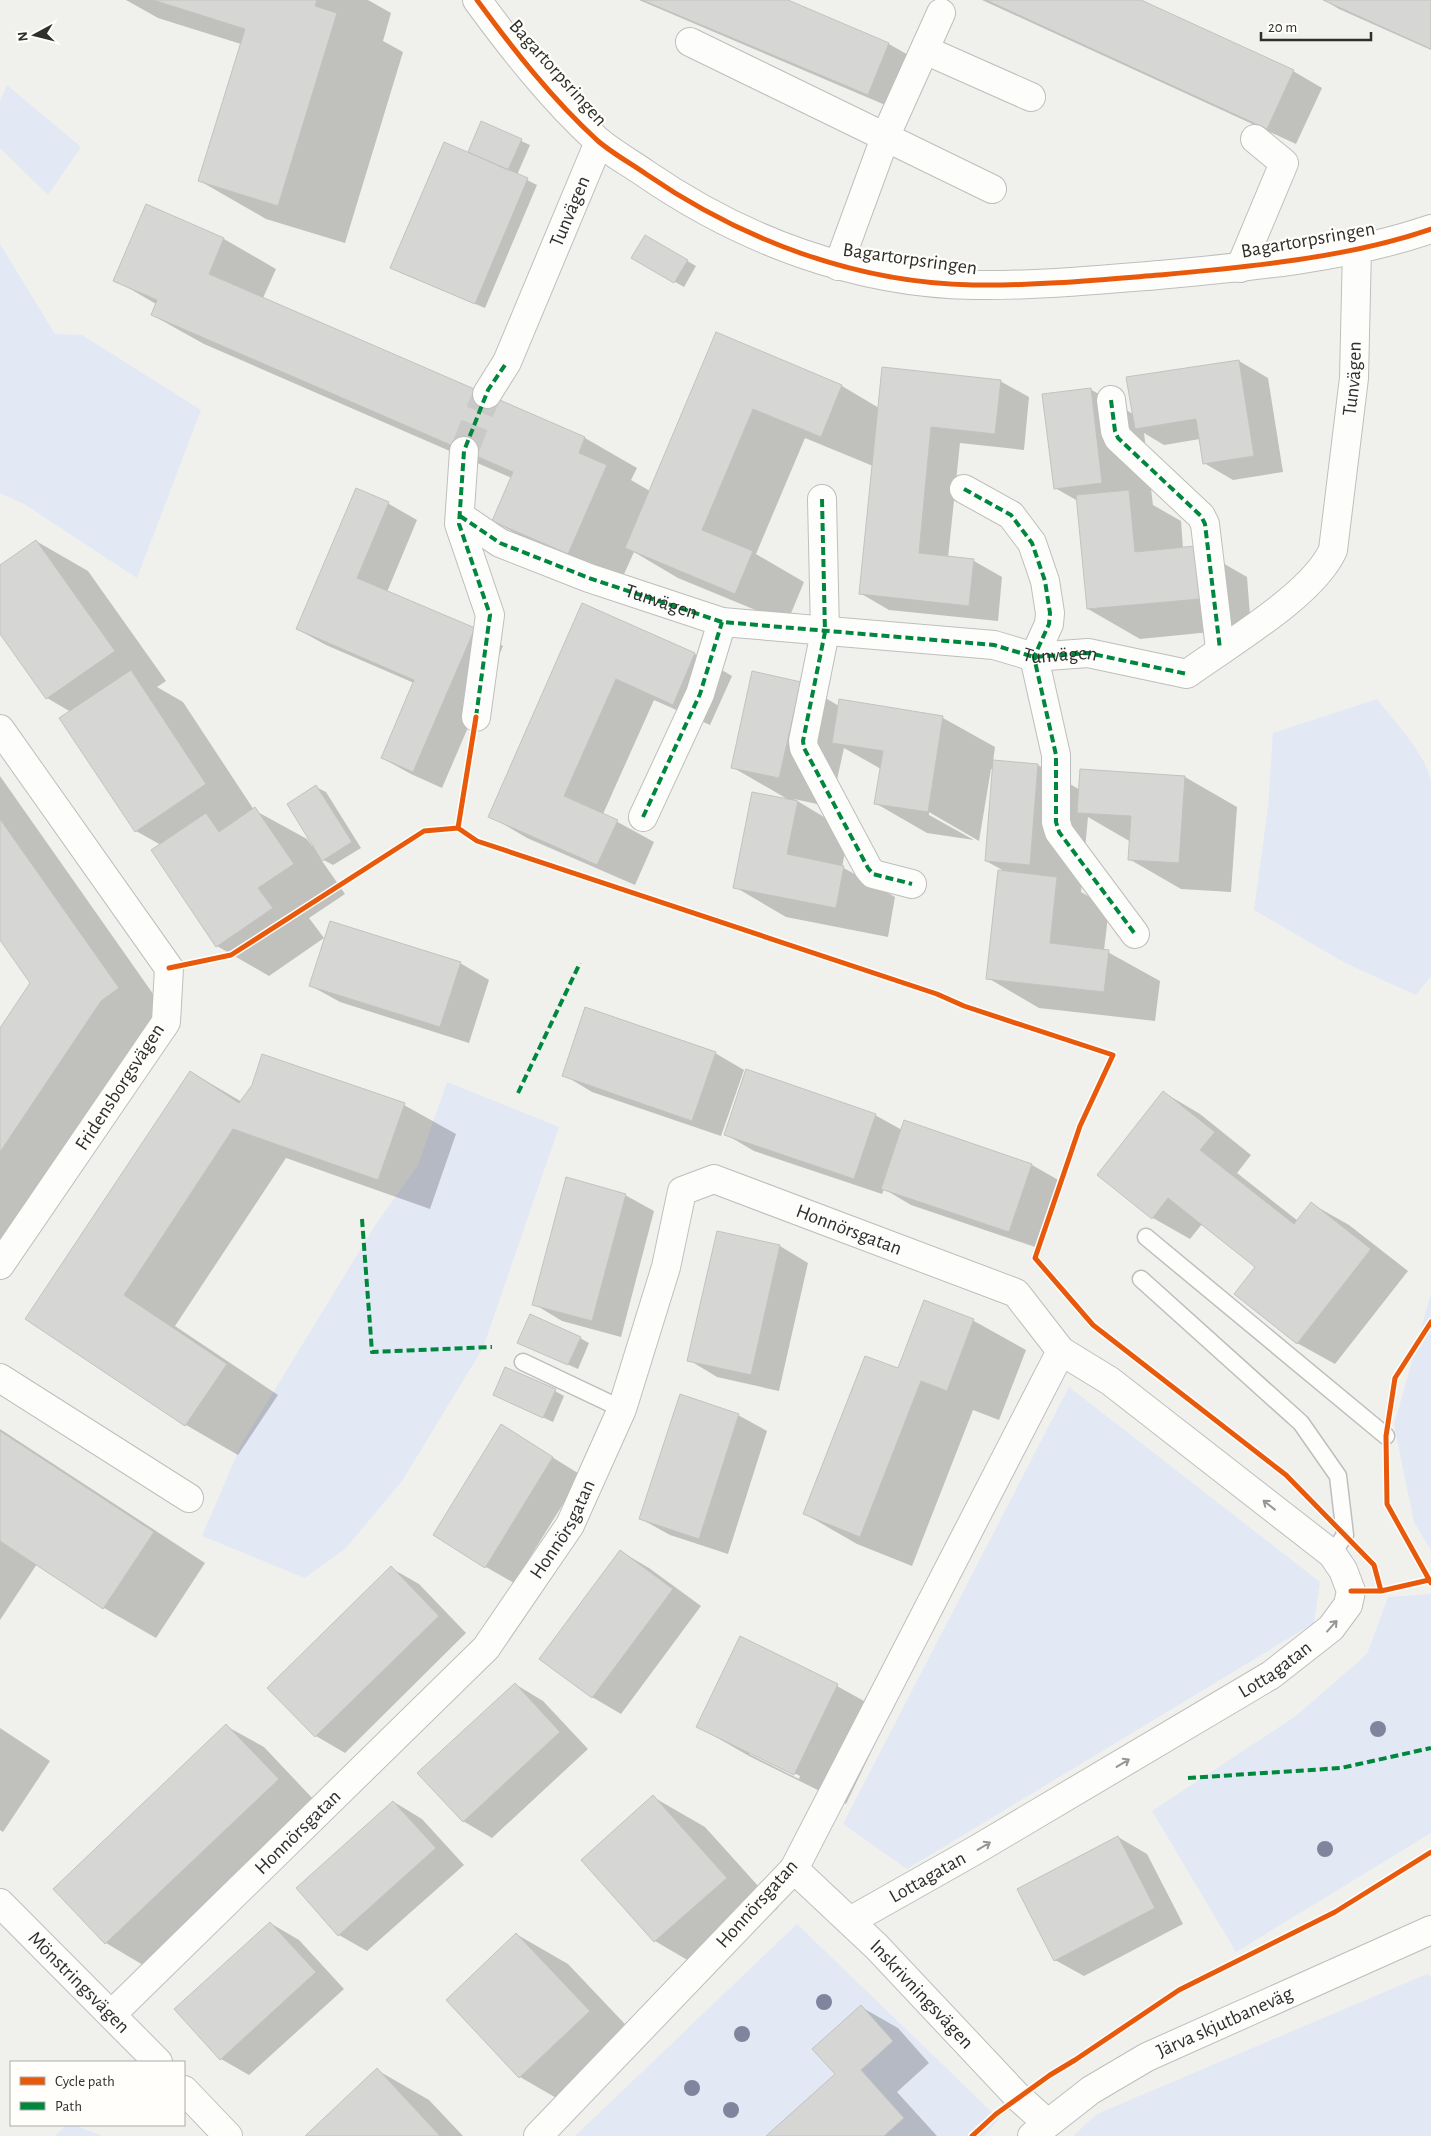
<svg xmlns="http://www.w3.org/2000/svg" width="1431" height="2136" font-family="'Alegreya Sans',sans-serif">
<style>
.green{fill:#e3e8f5}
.shadow{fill:#0003;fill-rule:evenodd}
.building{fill:#d6d6d4;stroke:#c2c2bf}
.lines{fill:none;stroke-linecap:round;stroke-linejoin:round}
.street-tunnel{stroke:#c9c9c7;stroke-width:28;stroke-dasharray:28 14;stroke-linecap:butt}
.lane-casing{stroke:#bebebd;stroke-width:19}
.street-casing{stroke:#bebebd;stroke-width:30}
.lane{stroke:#fdfdfc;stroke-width:16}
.street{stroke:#fdfdfc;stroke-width:28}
.quiet{stroke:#00873e;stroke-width:4;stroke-dasharray:8 4;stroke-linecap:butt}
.cycleway-casing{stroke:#fffefa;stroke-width:8}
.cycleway{stroke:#e8590c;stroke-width:5}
.tree{fill:#7e859d}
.oneway{stroke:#969694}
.labels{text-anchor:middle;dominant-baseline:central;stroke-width:4.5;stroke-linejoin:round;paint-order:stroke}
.street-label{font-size:20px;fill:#2f2f2d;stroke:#fffefa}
</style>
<rect width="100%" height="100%" fill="#f0f0ed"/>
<path class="green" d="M 7,85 L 81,147 L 48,195 L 0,148 L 0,101 Z
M 0,244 L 55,334 L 82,335 L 201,410 L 137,578 L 24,504 L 0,493 Z
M 1377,699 C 1394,721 1427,755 1431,782 L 1431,976 L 1416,995 L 1345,963 L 1254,910 L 1268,807 L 1273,733 Z
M 447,1082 L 559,1127 L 483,1348 L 402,1481 L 346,1548 L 305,1578 L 202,1536 L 241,1445 L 376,1224 L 418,1165 Z
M 1431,1293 L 1431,1550 L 1414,1522 L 1394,1425 Z
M 1069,1387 L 1320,1582 L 1314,1623 L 907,1869 L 843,1824 Z
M 1431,1594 L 1431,1833 L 1236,1952 L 1152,1811 L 1296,1716 L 1367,1654 L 1388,1597 Z
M 797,1924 L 999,2119 L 984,2136 L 575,2136 Z
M 1427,1974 L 1431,1977 L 1431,2136 L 1073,2136 L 1097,2114 Z
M 66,2125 L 75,2125 L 102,2136 L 55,2136 Z"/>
<path class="shadow" d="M 126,0 L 368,0 L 391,13 L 383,41 L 403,52 L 345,243 L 266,219 L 200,181 L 241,44 L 158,18 Z
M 639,0 L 784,0 L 889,44 L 917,60 L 897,110 Z
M 982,0 L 1138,0 L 1293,71 L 1322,88 L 1296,144 Z
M 1324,0 L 1431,0 L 1431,50 L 1339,9 Z
M 482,123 L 530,145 L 517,175 L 537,185 L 485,308 L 401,273 L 469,154 Z
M 147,206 L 224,239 L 276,269 L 263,298 L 585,438 L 637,468 L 631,480 L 650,491 L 716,334 L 842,386 L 879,408 L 1000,381 L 1029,397 L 1024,450 L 960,443 L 948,558 L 974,561 L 1002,577 L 998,621 L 889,610 L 860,593 L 873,466 L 805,438 L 756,554 L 804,582 L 787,623 L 678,578 L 634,552 L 620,583 L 545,550 L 493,521 L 512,478 L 204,344 L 152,315 L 156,304 L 115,280 Z
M 646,237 L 696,266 L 684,287 L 633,258 Z
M 1239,361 L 1268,378 L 1283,472 L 1233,480 L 1204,463 L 1200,439 L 1164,445 L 1144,433 L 1153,505 L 1181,521 L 1183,548 L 1195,547 L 1247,577 L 1251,628 L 1140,639 L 1088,609 L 1078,501 L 1055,488 L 1090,389 L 1133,414 L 1128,378 Z
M 357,490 L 389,504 L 417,520 L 387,592 L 474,629 L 503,646 L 442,788 L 411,774 L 382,758 L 414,683 L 326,645 L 297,629 Z
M 36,541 L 88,571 L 166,681 L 157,687 L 183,702 L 254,810 L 307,839 L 312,846 L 314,845 L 316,787 L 326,792 L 361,848 L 333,865 L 320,858 L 345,894 L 309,918 L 324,938 L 269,976 L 217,946 L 161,845 L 136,831 L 71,712 L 47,698 L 0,632 L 0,567 Z
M 583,605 L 695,654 L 732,676 L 710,725 L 654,700 L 603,814 L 654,842 L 635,885 L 527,838 L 490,816 Z
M 800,683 L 839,706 L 840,700 L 943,718 L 995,747 L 993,762 L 1038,765 L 1080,790 L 1185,777 L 1237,807 L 1231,892 L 1181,889 L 1129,859 L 1131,842 L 1088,817 L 1081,892 L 1109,908 L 1104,950 L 1160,981 L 1155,1021 L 1039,1008 L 988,978 L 1006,872 L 986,861 L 993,769 L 991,769 L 979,841 L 929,812 L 929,815 L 974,840 L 927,833 L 875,803 L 881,769 L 844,748 L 831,807 L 794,799 L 849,832 L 842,867 L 895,897 L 888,937 L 786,917 L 735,887 L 789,800 L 732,767 Z
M 0,776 L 170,1018 L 0,1259 L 0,1030 L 32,983 L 0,937 Z
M 460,963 L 489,980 L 469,1043 L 340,1002 L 311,986 Z
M 715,1053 L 744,1070 L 721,1136 L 592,1092 L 564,1075 Z
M 191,1072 L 242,1102 L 404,1105 L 456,1134 L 430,1209 L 286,1158 L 175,1326 L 278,1395 L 238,1455 L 186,1425 L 26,1319 Z
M 1163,1092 L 1200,1114 L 1251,1155 L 1237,1173 L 1298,1221 L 1312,1204 L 1349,1225 L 1408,1271 L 1335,1364 L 1297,1343 L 1256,1267 L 1202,1224 L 1190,1239 L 1153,1218 Z
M 875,1115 L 902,1130 L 1032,1165 L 1060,1181 L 1038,1248 L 911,1205 L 884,1189 L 882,1194 L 754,1151 L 725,1134 Z
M 625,1195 L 654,1211 L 621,1337 L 562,1321 L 534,1304 Z
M 718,1232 L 780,1246 L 808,1263 L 779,1391 L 717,1377 L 689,1360 Z
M 925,1301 L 974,1321 L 1026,1350 L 999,1420 L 973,1410 L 912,1566 L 857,1544 L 805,1514 L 898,1370 Z
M 580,1338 L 589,1343 L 578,1369 L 528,1347 Z
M 555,1391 L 564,1396 L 553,1422 L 494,1395 Z
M 738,1415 L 767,1431 L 728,1554 L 670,1535 L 641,1519 Z
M 502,1426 L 581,1475 L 514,1583 L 486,1567 Z
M 0,1429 L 205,1563 L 156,1638 L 104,1608 L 37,1564 L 0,1620 Z
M 620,1551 L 649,1568 L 701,1606 L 621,1714 L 592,1697 Z
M 391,1568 L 419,1584 L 466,1633 L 345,1753 L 316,1736 L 269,1688 Z
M 740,1638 L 837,1686 L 889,1715 L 846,1804 L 749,1756 L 697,1726 ZM 749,1751 L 800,1776 L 799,1779 L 749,1754 Z
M 515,1684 L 543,1701 L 588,1749 L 492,1838 L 463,1821 Z
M 226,1726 L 264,1747 L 315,1801 L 143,1965 L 106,1943 L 55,1889 Z
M 0,1728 L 50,1761 L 3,1832 L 0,1830 Z
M 653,1797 L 705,1827 L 778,1908 L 706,1971 L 655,1941 Z
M 394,1802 L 422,1819 L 464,1865 L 367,1951 L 339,1935 Z
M 1118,1837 L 1147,1854 L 1183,1924 L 1084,1976 L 1055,1960 Z
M 270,1923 L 299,1940 L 344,1989 L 249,2075 L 221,2059 Z
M 516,1934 L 568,1964 L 641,2041 L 572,2107 L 520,2077 Z
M 861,2007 L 898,2028 L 929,2063 L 897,2092 L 937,2136 L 768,2136 L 837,2074 Z
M 377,2070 L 429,2100 L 463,2136 L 307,2136 Z"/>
<path class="building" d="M 153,0 L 317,0 L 315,6 L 337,13 L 278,206 L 198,181 L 245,29 Z
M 642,0 L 788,0 L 889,43 L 868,95 Z
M 986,0 L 1141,0 L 1294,70 L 1267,129 Z
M 1323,0 L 1431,0 L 1431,49 Z
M 481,121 L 522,139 L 508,170 L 468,152 Z
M 444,142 L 528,178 L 475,304 L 390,268 Z
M 146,204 L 224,238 L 209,274 L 585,437 L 579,453 L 607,465 L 568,554 L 492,521 L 513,472 L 151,315 L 157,300 L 113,281 Z
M 645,235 L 688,260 L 674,283 L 631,258 Z
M 716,332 L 842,385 L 821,437 L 753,409 L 702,530 L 753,551 L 735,594 L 625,548 Z
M 1239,360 L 1254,456 L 1203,464 L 1196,419 L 1135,429 L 1126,377 Z
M 882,367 L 1001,380 L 995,434 L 931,427 L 919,553 L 974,559 L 969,606 L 859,594 Z
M 1091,388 L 1102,483 L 1054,489 L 1042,394 Z
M 356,488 L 389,502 L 357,578 L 475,628 L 413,772 L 381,758 L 414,680 L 296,629 Z
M 1129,490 L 1135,552 L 1195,546 L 1200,599 L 1087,609 L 1076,495 Z
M 36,540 L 115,651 L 46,699 L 0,634 L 0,565 Z
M 582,603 L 695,653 L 673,705 L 616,679 L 564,796 L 618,820 L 597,865 L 488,817 Z
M 131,670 L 206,784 L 135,832 L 59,718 Z
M 752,671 L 801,682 L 779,778 L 731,768 Z
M 839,699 L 943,716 L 928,812 L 874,804 L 883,751 L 832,743 Z
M 993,760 L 1038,764 L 1030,865 L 985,861 Z
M 1080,769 L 1185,776 L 1179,863 L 1128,860 L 1131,816 L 1077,813 Z
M 316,785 L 352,842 L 322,861 L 287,804 Z
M 752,792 L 798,801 L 787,854 L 844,866 L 836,908 L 733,888 Z
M 255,807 L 294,864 L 258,888 L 273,908 L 216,947 L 151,850 L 206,813 L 219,832 Z
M 0,819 L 119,988 L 101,1001 L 0,1152 L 0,1028 L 30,983 L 0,940 Z
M 998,870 L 1057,877 L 1050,943 L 1109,950 L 1104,992 L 986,979 Z
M 330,921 L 461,962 L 440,1027 L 309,986 Z
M 585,1007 L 716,1052 L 692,1121 L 562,1076 Z
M 262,1054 L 405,1103 L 378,1180 L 233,1129 L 124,1295 L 227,1364 L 185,1426 L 25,1319 L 190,1071 L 239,1103 L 252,1085 Z
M 746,1069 L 876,1114 L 854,1179 L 724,1135 Z
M 1163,1091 L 1215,1132 L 1200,1150 L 1294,1224 L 1311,1202 L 1371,1249 L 1297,1344 L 1234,1294 L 1255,1267 L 1168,1198 L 1152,1219 L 1097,1175 Z
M 904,1120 L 1032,1164 L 1009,1232 L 881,1189 Z
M 566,1177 L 626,1194 L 592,1321 L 532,1305 Z
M 717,1231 L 780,1245 L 751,1375 L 687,1361 Z
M 924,1300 L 974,1319 L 947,1391 L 921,1381 L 860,1537 L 803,1514 L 865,1356 L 898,1368 Z
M 530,1314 L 581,1337 L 568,1365 L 517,1343 Z
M 505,1367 L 556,1389 L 543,1418 L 493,1395 Z
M 680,1394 L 739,1414 L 699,1539 L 639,1519 Z
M 501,1424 L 553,1457 L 485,1568 L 433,1535 Z
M 0,1431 L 154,1532 L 103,1609 L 0,1541 Z
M 620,1550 L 673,1589 L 592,1698 L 539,1659 Z
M 391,1566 L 439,1616 L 315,1737 L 267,1688 Z
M 740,1636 L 838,1684 L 794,1775 L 696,1727 Z
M 515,1683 L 560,1732 L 463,1822 L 417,1773 Z
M 226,1724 L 279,1779 L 105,1944 L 53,1889 Z
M 653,1795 L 727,1878 L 654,1942 L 581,1860 Z
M 393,1801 L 436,1848 L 338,1936 L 296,1888 Z
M 1118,1836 L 1155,1908 L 1054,1961 L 1017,1889 Z
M 270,1922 L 316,1972 L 220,2060 L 174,2009 Z
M 516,1933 L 590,2011 L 519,2078 L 446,2000 Z
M 861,2005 L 893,2041 L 861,2070 L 904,2118 L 884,2136 L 766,2136 L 835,2074 L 812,2049 Z
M 377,2068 L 440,2136 L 305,2136 Z"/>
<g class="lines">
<path class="street-tunnel" d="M 464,451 L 487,394"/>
<g class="lane-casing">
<path id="lane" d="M 1146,1237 L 1386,1436
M 1141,1279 L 1301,1423 L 1338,1476 L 1345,1535 L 1332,1554
M 523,1362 L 622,1409"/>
</g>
<g class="street-casing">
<g id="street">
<path d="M 477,0 C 513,49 552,99 598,141 C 612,153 630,163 646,174 C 742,240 856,283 973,285 C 1035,286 1098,280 1159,275 C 1247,267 1347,258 1431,229"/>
<path d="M 690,42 L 992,189"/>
<path d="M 925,50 L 1031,97"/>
<path d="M 838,266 L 886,135 L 941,13"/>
<path d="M 1240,268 L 1284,163 L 1255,139"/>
<path id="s1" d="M 487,394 L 507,362 L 599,142"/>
<path d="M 1111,400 L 1115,431 L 1118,438 L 1201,516 L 1205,524 L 1220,649"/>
<path d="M 464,451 L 459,524 L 490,615 L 476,717"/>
<path d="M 964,489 L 1011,515 L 1032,543 L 1045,581 L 1050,613 L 1049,624 L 1034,657 L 1056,755 L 1056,822 L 1059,832 L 1135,934"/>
<path d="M 822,499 L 825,632 L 803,741 L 804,748 L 868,868 L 873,874 L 912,884"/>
<path id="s2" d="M 460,516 L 500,543 L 589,578 L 722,622 L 994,645 L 1034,657 L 1088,653 L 1187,674 C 1228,644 1313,595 1333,550 L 1354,378 L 1357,248"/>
<path d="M 0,729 L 169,968 L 166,1022 L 0,1265"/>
<path d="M 643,817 L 700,694 L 722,622"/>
<path d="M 0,1378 L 189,1498"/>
<path id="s3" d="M 794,1869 L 877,1947 L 1018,2097 L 1047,2123"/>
<path id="s4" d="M 0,1903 L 158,2062"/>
<path id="s5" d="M 850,1921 L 974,1851 L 1271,1675 L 1331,1628 L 1348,1605 L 1351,1591 L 1343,1570 L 1332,1554 L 1110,1381 L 1061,1351"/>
<path id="s6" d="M 112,2014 L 486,1648 L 570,1525 L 622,1409 L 666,1267 L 682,1191 L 714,1179 L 1016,1293 L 1061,1351 L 794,1869 L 538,2136"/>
<path d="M 184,2090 L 228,2136"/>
<path id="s7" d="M 1032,2136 L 1091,2090 L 1147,2057 L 1431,1930"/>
</g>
</g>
<use href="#lane" class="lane"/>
<use href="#street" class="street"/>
<g class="quiet">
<path d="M 1111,400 L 1115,431 L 1118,438 L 1201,516 L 1205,524 L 1220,649"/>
<path d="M 964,489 L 1011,515 L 1032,543 L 1045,581 L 1050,613 L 1049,624 L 1034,657 L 1056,755 L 1056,822 L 1059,832 L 1135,934"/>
<path d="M 822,499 L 825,632 L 803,741 L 804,748 L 868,868 L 873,874 L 912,884"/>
<path id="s8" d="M 460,516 L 500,543 L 589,578 L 722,622 L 994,645 L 1034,657 L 1088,653 L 1187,674"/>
<path d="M 476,717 L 490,615 L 459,524 L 464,451 L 488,390 L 507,362"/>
<path d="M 643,817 L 700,694 L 722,622"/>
<path d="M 518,1093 L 580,963"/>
<path d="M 362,1219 L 372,1352 L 492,1347"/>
<path d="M 1188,1778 L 1341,1768 L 1431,1748"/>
</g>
<g class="cycleway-casing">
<path id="cycleway" d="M 477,0 C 513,49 552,99 598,141 C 612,153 630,163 646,174 C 742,240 856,283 973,285 C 1035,286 1098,280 1159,275 C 1247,267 1347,258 1431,229
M 458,828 L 476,717
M 169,968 L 231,955 L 424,831 L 458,828 L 477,841 L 937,994 L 964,1006 L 1113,1055 L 1080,1126 L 1035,1258 L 1093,1325 L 1286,1475 L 1374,1565 L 1381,1591
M 1431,1322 L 1395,1378 L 1386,1436 L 1387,1504 L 1431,1583
M 1351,1591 L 1381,1591 L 1429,1580
M 972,2136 L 996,2114 L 1050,2075 L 1075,2060 L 1179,1990 L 1335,1912 L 1431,1852"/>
</g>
<use href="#cycleway" class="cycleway"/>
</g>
<g class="tree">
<circle cx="1378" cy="1729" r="8"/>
<circle cx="1325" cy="1849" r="8"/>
<circle cx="824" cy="2002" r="8"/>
<circle cx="742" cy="2034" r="8"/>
<circle cx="692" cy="2088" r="8"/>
<circle cx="731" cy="2110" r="8"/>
</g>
<defs><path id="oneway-shaft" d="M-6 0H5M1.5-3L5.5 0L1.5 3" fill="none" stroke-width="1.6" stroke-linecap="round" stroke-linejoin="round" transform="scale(1.25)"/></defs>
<g class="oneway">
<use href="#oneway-shaft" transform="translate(1269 1505) rotate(-142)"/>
<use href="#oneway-shaft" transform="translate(1332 1626) rotate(-48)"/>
<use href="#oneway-shaft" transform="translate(1123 1763) rotate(-31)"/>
<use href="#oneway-shaft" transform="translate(984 1846) rotate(-31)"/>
</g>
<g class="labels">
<g class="street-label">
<text transform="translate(558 73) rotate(48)">Bagartorpsringen</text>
<text stroke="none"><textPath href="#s1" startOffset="201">Tunvägen</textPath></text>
<text transform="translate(1308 240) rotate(-10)">Bagartorpsringen</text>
<text transform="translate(910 259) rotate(8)">Bagartorpsringen</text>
<text stroke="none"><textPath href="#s2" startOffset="1120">Tunvägen</textPath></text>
<text stroke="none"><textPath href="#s8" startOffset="220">Tunvägen</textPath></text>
<text stroke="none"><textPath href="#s8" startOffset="625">Tunvägen</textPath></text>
<text transform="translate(120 1087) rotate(-57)">Fridensborgsvägen</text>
<text stroke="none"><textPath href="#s6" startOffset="1204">Honnörsgatan</textPath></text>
<text stroke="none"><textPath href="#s6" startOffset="665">Honnörsgatan</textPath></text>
<text stroke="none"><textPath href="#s5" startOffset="494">Lottagatan</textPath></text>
<text stroke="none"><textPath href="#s6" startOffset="260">Honnörsgatan</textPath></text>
<text stroke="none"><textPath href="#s5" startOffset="89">Lottagatan</textPath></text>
<text transform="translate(757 1904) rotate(-48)">Honnörsgatan</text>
<text stroke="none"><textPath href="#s4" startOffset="112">Mönstringsvägen</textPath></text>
<text stroke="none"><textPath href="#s3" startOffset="179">Inskrivningsvägen</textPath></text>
<text stroke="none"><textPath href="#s7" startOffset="225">Järva skjutbaneväg</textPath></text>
</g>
</g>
<rect x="10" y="2061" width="175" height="65" fill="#fffefa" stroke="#acaba8"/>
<rect x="20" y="2077" width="25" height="8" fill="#e8590c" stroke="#acaba8"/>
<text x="55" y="2086" font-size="15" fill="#2f2f2d">Cycle path</text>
<rect x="20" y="2102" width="25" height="8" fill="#00873e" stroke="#acaba8"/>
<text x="55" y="2111" font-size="15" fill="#2f2f2d">Path</text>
<g transform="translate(35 35) rotate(263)" stroke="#fffefa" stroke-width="4" paint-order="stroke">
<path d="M0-4L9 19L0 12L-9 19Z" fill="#2f2f2d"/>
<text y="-8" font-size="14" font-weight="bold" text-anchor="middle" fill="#2f2f2d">N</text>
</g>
<path d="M1261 32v8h110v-8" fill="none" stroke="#2f2f2d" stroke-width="2.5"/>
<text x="1268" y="32" font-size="15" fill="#2f2f2d" stroke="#fffefa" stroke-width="4" paint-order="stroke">20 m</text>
</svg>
